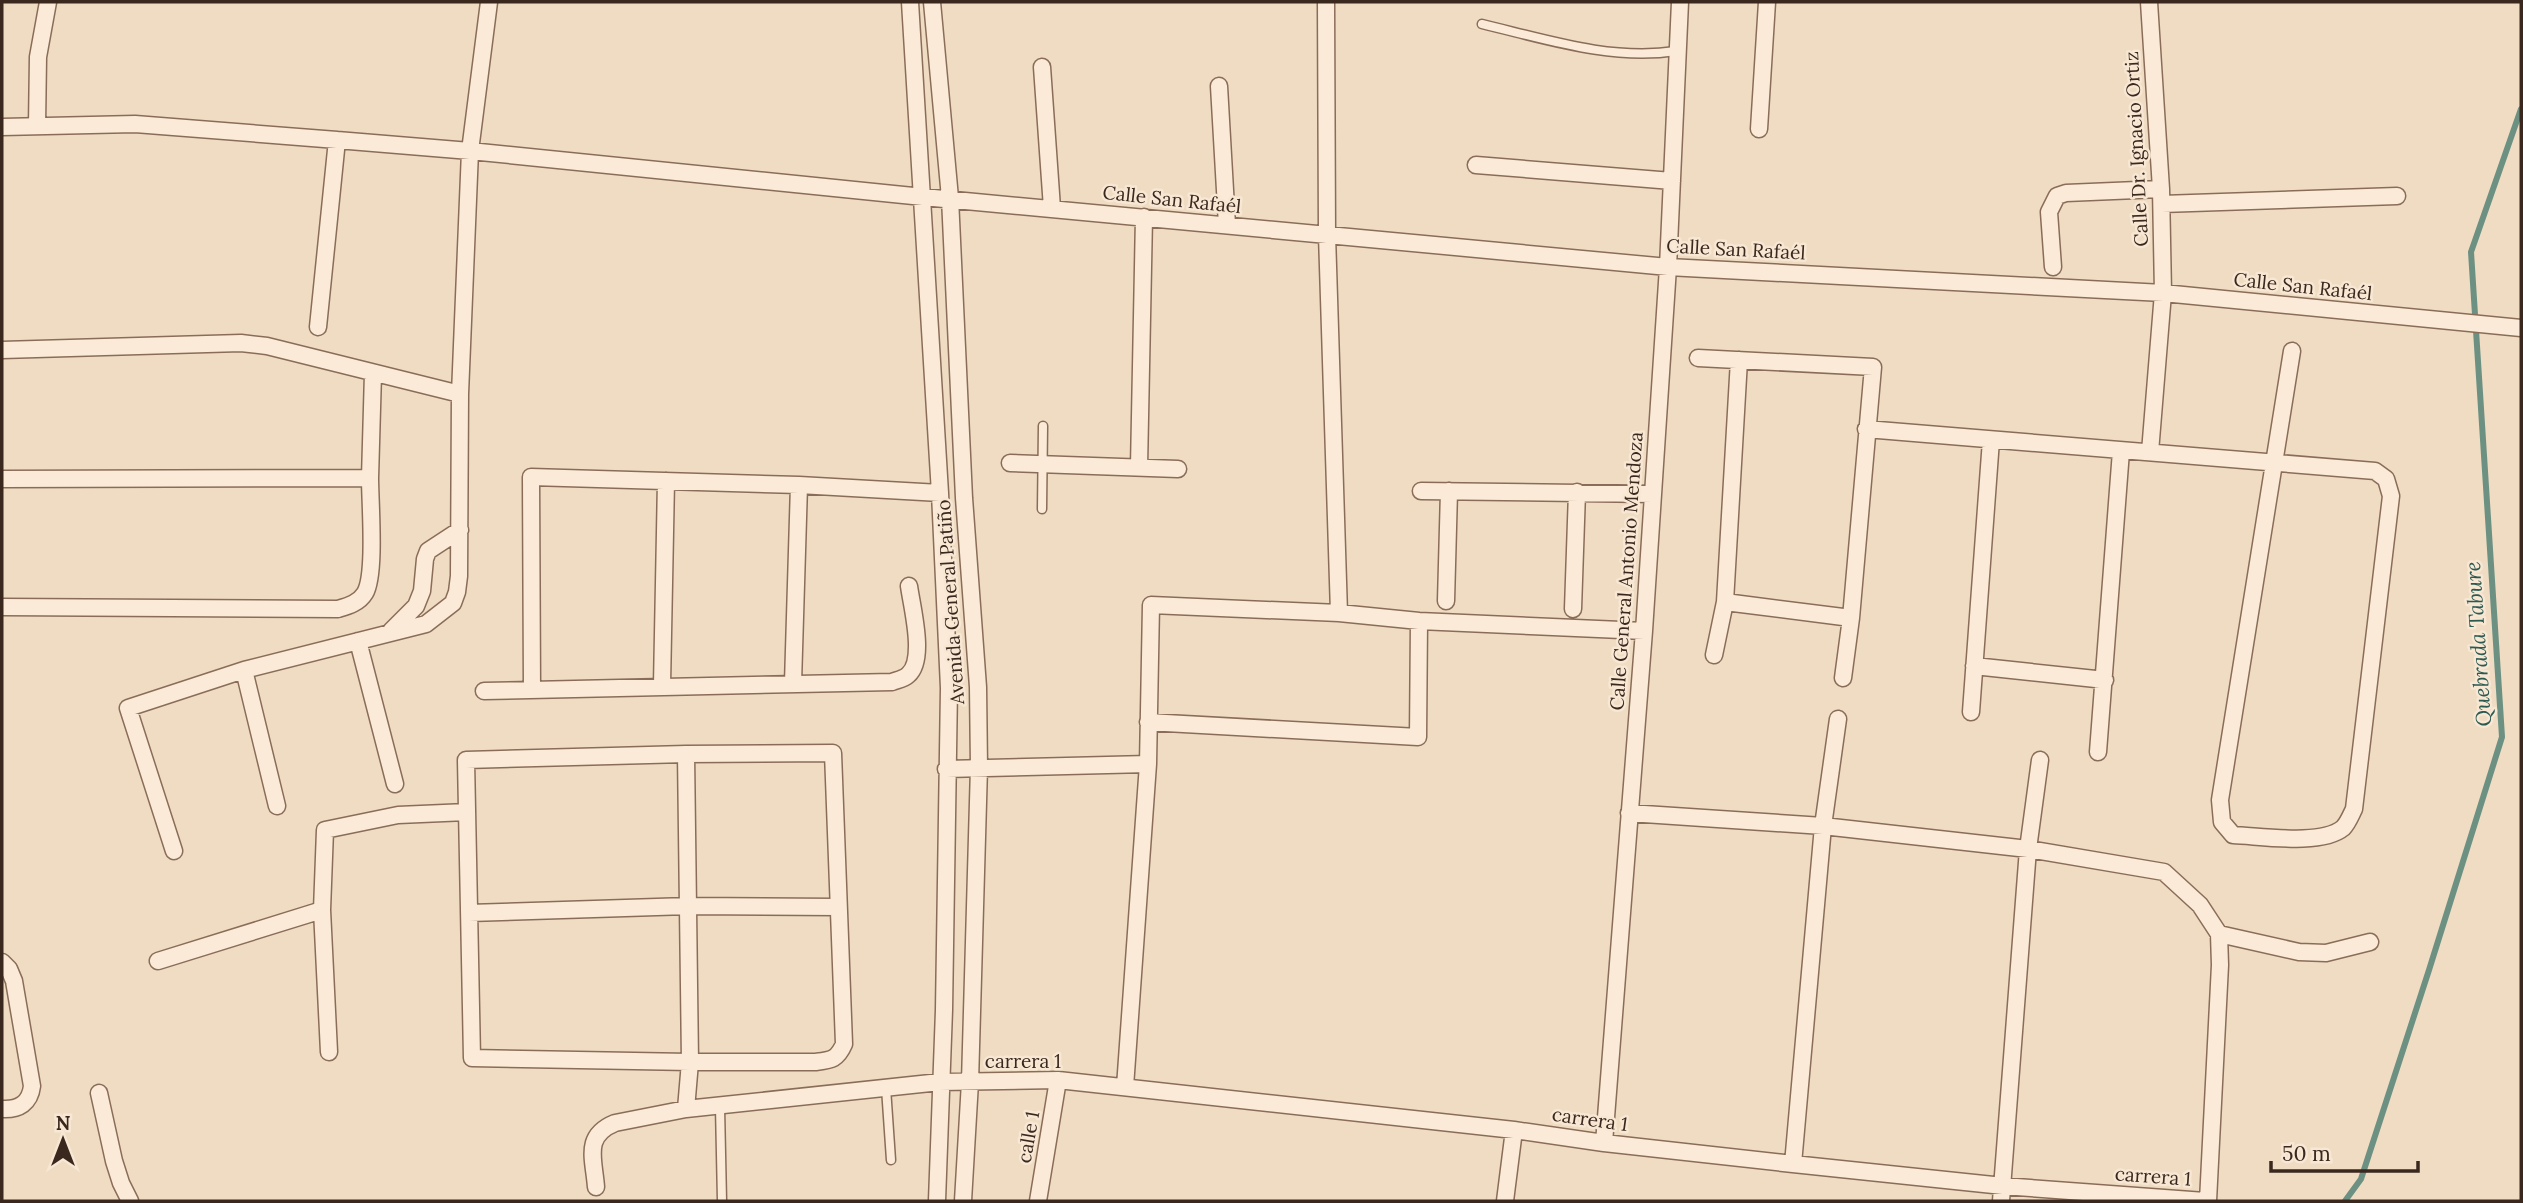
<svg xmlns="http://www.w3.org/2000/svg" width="2523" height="1203" font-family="Lora,serif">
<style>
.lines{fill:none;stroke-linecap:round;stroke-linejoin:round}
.stream{stroke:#6c9182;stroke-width:6}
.lane-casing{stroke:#8a6d59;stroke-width:11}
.street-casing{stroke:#8a6d59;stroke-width:19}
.lane{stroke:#faead7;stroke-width:8}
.street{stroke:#faead7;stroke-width:16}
.labels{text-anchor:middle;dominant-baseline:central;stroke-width:5;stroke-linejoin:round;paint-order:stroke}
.street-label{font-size:19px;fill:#3a271e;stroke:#f7e7d3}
.water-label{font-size:21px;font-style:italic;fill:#2c5a51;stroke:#f7e7d3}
</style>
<rect width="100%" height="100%" fill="#efdcc3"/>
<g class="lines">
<path class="stream" d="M 2345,1201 L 2361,1179 L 2429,970 L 2502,737 L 2471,252 L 2521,109"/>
<g class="lane-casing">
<path id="lane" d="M 1482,24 C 1545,39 1611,61 1676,51
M 1042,509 L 1043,426
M 886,1088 L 891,1160
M 720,1107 L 722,1201"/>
</g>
<g class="street-casing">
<path id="street" d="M 910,2 L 940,493 L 949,688 L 944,1010 L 937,1201
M 932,2 L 950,198 L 964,498 L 978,687 L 979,767 L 970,1082 L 963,1201
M 1326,2 L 1327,235 L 1339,613
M 2149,2 L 2161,189 L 2163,293 L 2150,452
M 1042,67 L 1052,208
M 1219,86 L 1227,225
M 37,126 L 38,57 L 48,2
M 2,127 L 135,124 L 337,140 L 470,151 L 923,197 L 1668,267 L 2163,293 L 2521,328
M 1759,129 L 1767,2
M 1476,165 L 1672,181
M 2162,204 L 2397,196
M 2053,267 L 2049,212 L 2057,196 L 2066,193 L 2161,189
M 318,327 L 337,140
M 2,350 L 241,343 L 267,346 L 460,394
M 1698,358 L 1873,367 L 1851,618 L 1843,678
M 1739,360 L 1725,602 L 1851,618
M 1866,429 L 2375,471 L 2386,479 L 2391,496 L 2354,809 C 2351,815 2348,823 2343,828 C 2321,846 2261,836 2233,835 L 2222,822 L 2220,800 L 2292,351
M 1010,463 L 1178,469
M 1139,467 L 1144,217
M 370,478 L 373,373
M 2,479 L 370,478 C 370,503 376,574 365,593 C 359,603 348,606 338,609 L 2,607
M 1421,491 L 1653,494
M 1446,601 L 1449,491
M 1573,609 L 1577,492
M 391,631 L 416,606 L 422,591 L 425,559 L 428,551 L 460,530
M 358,641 L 395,784
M 1714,655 L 1725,602
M 1974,666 L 2105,680
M 244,670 L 277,806
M 793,683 L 799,485
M 662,685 L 666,481
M 532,689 L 531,477 L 799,485 L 940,493
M 484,691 L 892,682 C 897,680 904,679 908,675 C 926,660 912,608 909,586
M 1971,712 L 1991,440
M 1148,722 L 1418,737 L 1419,621
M 2098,752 L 2121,451
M 833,753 L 844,1044 C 837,1060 831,1060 815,1062 L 690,1062 L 472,1058 L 466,760 L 686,754 Z
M 946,769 L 1148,764
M 1629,813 L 1823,826 L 2028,849 L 2164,872 L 2200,905 L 2219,934 L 2220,965 L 2208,1201
M 174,851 L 128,708 L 244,670 L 426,624 L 453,603 L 457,592 L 459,576 L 460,394 L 470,151 L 489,2
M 469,913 L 688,906 L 837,907
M 2219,934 L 2299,952 L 2326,953 L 2370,942
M 158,961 L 322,910
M 2,962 L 9,969 L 14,981 L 32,1086 C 30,1103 19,1110 2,1109
M 329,1052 L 322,910 L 325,830 L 398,815 L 467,812
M 1125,1087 L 1148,764 L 1151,605 L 1339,613 L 1419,621 L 1644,631
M 99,1093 L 114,1161 L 121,1183 L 130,1201
M 686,1109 L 690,1062 L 686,754
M 1604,1143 L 1644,631 L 1668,267 L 1680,2
M 1793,1164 L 1823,826 L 1838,719
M 596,1187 C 594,1159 583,1136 615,1123 L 686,1109 L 940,1082 L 1058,1080 L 1514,1130 L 1604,1143 L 1793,1164 L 2003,1186 L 2205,1201
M 1038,1201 L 1058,1080
M 1505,1201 L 1514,1130
M 2001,1201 L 2028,849 L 2040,760"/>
</g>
<use href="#lane" class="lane"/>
<use href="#street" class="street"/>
</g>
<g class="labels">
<g class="street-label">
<text transform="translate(2136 149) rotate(-93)">Calle Dr. Ignacio Ortiz</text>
<text transform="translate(1172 199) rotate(6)">Calle San Rafaél</text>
<text transform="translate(1736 249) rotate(3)">Calle San Rafaél</text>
<text transform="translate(2303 286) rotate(6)">Calle San Rafaél</text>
<text transform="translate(1626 571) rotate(-86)">Calle General Antonio Mendoza</text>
<text transform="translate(950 602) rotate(-94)">Avenida General Patiño</text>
<text x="1023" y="1061">carrera 1</text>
<text transform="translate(1590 1119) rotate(8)">carrera 1</text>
<text transform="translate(1028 1137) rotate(-80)">calle 1</text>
<text transform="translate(2153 1176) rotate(4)">carrera 1</text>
</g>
<g class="water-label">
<text transform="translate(2478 644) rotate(-94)">Quebrada Tabure</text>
</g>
</g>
<rect width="2523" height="1203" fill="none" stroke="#3a271e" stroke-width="7"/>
<g transform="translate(63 1140)" stroke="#f7e7d3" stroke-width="5" paint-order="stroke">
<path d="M0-5L12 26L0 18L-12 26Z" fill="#3a271e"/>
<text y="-10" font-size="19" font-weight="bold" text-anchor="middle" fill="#3a271e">N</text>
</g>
<path d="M2271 1161v10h147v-10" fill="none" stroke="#3a271e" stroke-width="3.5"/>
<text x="2282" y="1161" font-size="21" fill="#3a271e" stroke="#f7e7d3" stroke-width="5" paint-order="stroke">50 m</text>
</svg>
